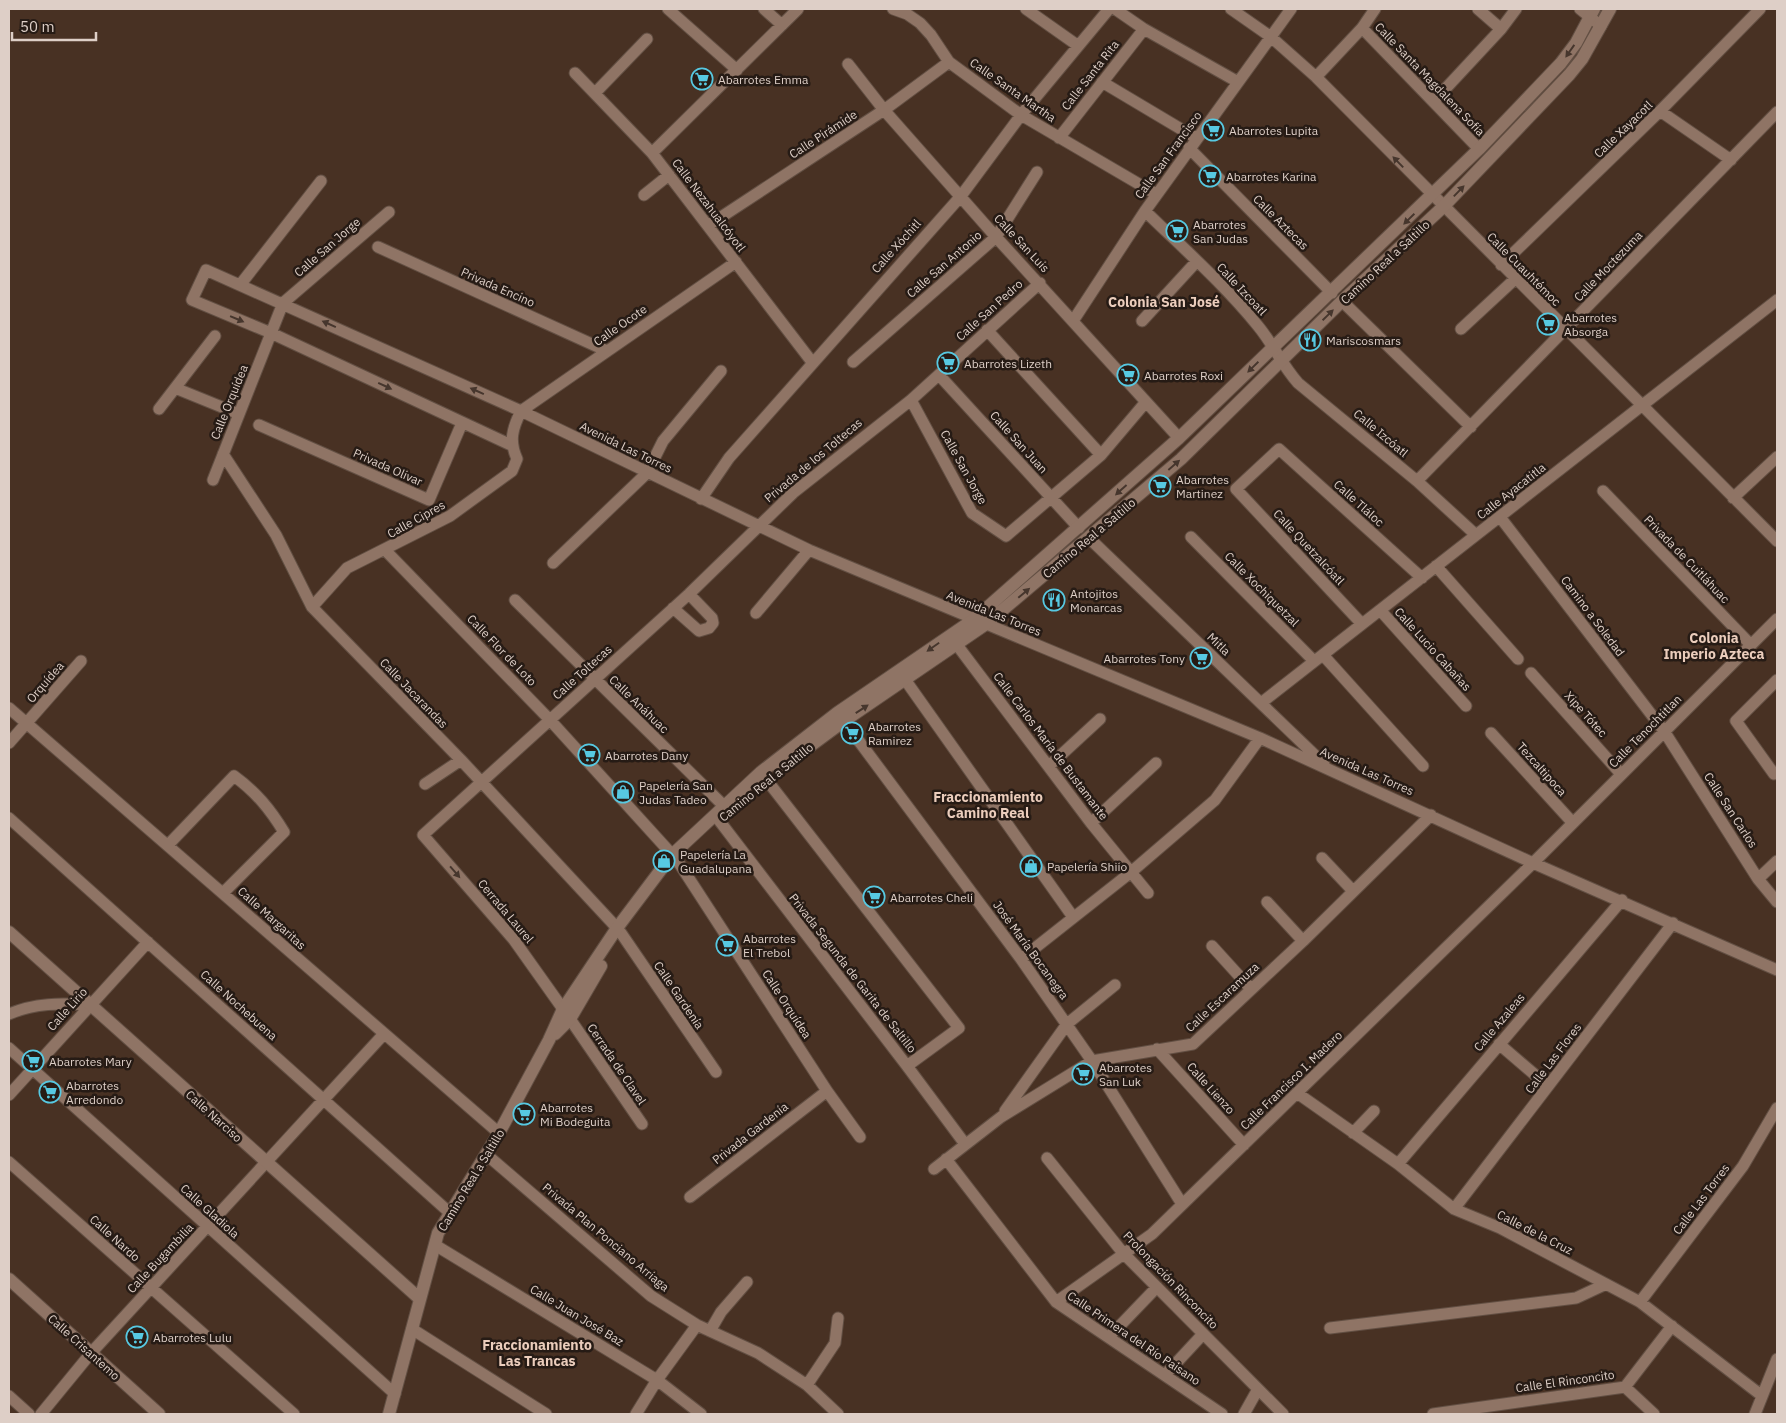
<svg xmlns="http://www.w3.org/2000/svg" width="1786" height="1423" font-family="'IBM Plex Sans',sans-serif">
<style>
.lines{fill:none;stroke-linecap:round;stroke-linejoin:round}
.street-casing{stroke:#624f43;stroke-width:13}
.secondary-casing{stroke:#624f43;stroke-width:14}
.street{stroke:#8f7465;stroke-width:11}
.secondary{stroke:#8f7465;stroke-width:12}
.oneway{fill:#46362d}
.labels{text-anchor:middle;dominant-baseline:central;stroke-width:5;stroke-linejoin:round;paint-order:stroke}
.street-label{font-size:12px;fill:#decfc7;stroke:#261b15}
.poi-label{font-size:12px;fill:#decfc7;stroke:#261b15;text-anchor:start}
.neighbourhood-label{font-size:14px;font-weight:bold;fill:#ebcdbc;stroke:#261b15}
</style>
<rect width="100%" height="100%" fill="#483123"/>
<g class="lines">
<g class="street-casing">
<path id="street" d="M 668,9 L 737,70
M 764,9 L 782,25
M 893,9 L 907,14 L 920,23 L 931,35 L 949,62 L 1021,115 L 1156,194
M 1026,9 L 1077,45
M 1115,9 L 1144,29 L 1238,82
M 1231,9 L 1271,37 L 1316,77 L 1777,541
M 1478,9 L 1501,29
M 1580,9 L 1601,26
M 1362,28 L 1479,149
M 848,64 L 884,110 L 996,237 L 1179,438
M 575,73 L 652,153 L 812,362
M 1316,77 L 1362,28 L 1375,9
M 1102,82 L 1196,138
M 595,93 L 647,39
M 1434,101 L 1501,29 L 1516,9
M 1660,111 L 1731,160
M 1059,138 L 1144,29
M 1189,148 L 1332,293
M 652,153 L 798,9
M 644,195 L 669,175
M 1145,211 C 1183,248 1224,284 1258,326 C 1273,344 1282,365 1298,383 L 1417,481 L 1476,535
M 709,225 L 884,110 L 949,62
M 378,247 L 607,351
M 1501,265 L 1660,111 L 1760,9
M 240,285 L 321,181
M 1342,301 L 1471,427
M 1073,321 L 1145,211 L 1291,9
M 1142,321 L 1197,261
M 1461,329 L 1515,279
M 987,330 L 1101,455
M 853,362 L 996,237 L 1037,172
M 939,375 L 1079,528
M 175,388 L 239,414
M 911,400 L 972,513 L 1006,536 L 1101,455 L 1145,403
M 159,409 L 215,336
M 259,425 L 429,500 L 462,423
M 511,445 L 271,333 L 192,300 L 206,270 L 521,411 L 809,550 L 1260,738 L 1533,863 L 1777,970
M 223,454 L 276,535 L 312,607 L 461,760 L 617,928
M 213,480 L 283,303 L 389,212
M 1417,481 L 1777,112
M 1603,491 L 1751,645
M 1733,498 L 1777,457
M 701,499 L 729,458 L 961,196 L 1021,115 L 1109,9
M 1500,517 L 1664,731 L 1758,879 L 1777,902
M 1191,537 L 1314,661
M 1089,538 L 1324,764
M 386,551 L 550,720 L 677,860 L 827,1091 L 860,1137
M 553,563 L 647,473 L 663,441 L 721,371
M 1436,566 L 1518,659
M 515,600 L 724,806
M 312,607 L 347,568 L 450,516 L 512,471 L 517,459 C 509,441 512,429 521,411 L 736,262
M 673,608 L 699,631 L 709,628 L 713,623 L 712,618 L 689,594
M 1380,610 L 1466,706
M 756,613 L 809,550
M 1362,624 L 1236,489 L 1279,449 L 1422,578
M 951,637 L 1091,823 L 1148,893
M 1323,655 L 1423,766
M 1531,673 L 1621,774
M 1777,680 L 1736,721 L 1774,774 L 1777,772
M 906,681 L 1073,917
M 1261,703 L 1777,300
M 9,708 L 499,1133
M 844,721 L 1021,959 L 1092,1061 L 1182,1204
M 1491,733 L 1572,822
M 9,743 L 81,661
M 1049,766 L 1100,719
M 766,779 L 959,1028 L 907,1066
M 425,784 L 461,760
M 9,818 L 450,1213
M 718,819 L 907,1066 L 965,1144
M 1091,823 L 1156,763
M 168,845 L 234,776 C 256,792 270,809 284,832 L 223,893
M 1322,858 L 1353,891
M 1758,879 L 1777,861
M 1267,902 L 1303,941
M 621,933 L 716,1072
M 1212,946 L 1251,989
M 1021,959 L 1130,873 L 1215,800 L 1260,738
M 563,1009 L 514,940 L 423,835 L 689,594 L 793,493 L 911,400 L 1040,283
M 9,1014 C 35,1003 60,1003 89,1005
M 570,1019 L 642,1124
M 1499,1044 L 1548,1086
M 9,1048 L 395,1394
M 1157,1049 L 1244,1145
M 1297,1093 L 1398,1164 L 1454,1209 L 1500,1228 L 1640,1302 L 1761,1395
M 9,1095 L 148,942
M 1005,1111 L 1067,1024 L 1115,985
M 1353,1133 L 1374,1111
M 487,1155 L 651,1296 L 697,1325 L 758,1353 L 807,1385 L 838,1414
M 1047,1158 L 1123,1253 L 1283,1414
M 946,1159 L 1056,1302 L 1222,1414
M 9,1162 L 294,1414
M 1398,1164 L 1622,900
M 934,1169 L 1001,1117 L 1092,1061 L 1193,1044 L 1303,941 L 1431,815
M 690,1197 L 827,1091
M 1454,1209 L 1673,923
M 435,1245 L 657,1380 L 701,1414
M 1056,1302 L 1152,1234 L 1533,863 L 1777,619
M 1640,1302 L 1743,1166 L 1777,1108
M 1330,1328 L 1576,1298 L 1606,1284
M 412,1329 L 546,1414
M 710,1331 L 721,1312 L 747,1282
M 1109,1337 L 1157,1287
M 1165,1375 L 1203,1334
M 807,1385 L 835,1343 L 838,1318
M 1625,1387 L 1654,1414
M 9,1396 L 29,1414
M 41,1414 L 91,1353 L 383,1035
M 636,1414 L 657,1380 L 697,1325
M 1244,1414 L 1258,1389
M 1433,1414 L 1625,1387 L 1672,1326
M 1755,1414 L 1777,1359"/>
</g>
<g class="secondary-casing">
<path id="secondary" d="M 779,769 L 844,721 L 986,624 L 1181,459 L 1342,301 L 1443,207 L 1569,75 L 1582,59 L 1610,9
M 9,932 L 420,1299
M 555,1034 L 570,1019 L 601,966
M 9,1279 L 159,1414
M 389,1414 L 438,1233 L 499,1133 L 549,1040 L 563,1009 L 617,928 L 672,855 L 761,772 L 837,713 L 973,620 L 1179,438 L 1479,149 L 1561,63 L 1576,43 L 1594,9"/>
</g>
<use href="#street" class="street"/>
<use href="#secondary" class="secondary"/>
</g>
<defs><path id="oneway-solid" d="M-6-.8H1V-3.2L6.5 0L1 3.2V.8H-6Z" transform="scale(1.25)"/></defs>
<g class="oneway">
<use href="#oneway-solid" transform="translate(1570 51) rotate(125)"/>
<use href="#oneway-solid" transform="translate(1398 162) rotate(-134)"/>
<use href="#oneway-solid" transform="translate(1459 191) rotate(-46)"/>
<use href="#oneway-solid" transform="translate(1409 219) rotate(136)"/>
<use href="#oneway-solid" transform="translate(1328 315) rotate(-44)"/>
<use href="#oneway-solid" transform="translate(237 319) rotate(23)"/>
<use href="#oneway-solid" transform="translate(329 324) rotate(-156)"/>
<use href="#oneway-solid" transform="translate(1253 367) rotate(136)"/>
<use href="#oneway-solid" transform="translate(385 386) rotate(25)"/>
<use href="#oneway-solid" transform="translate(477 391) rotate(-156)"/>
<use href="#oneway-solid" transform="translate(1174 465) rotate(-41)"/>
<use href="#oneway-solid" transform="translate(1121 490) rotate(138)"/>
<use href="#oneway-solid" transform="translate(1024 593) rotate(-40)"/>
<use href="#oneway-solid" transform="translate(933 647) rotate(145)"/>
<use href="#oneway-solid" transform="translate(862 709) rotate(-33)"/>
<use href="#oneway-solid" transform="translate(455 872) rotate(49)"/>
</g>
<defs>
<g id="supermarket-ring" transform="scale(1.125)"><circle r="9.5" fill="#261b15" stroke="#57c9e2" stroke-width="1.5"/><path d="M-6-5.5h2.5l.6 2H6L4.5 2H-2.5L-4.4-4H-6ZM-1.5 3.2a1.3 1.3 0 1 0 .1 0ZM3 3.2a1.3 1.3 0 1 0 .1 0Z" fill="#57c9e2"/></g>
<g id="restaurant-ring" transform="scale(1.125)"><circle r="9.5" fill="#261b15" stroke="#57c9e2" stroke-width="1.5"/><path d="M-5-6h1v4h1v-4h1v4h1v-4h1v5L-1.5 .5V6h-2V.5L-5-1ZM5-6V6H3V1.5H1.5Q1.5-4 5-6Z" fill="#57c9e2"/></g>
<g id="shop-ring" transform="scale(1.125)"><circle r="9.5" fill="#261b15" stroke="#57c9e2" stroke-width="1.5"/><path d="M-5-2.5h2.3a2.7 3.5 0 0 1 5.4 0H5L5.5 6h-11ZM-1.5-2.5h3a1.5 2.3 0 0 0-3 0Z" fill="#57c9e2"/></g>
</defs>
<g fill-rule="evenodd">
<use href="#supermarket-ring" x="702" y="79"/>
<use href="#supermarket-ring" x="1213" y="130"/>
<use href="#supermarket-ring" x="1210" y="176"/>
<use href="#supermarket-ring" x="1177" y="231"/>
<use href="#supermarket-ring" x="1548" y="324"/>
<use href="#restaurant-ring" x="1310" y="340"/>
<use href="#supermarket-ring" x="948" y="363"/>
<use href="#supermarket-ring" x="1128" y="375"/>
<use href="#supermarket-ring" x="1160" y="486"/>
<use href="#restaurant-ring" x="1054" y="600"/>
<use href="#supermarket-ring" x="1201" y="658"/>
<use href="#supermarket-ring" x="852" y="733"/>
<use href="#supermarket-ring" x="589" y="755"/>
<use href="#shop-ring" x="623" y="792"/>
<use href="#shop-ring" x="664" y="861"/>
<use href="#shop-ring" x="1031" y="866"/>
<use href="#supermarket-ring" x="874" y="897"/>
<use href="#supermarket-ring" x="727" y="945"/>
<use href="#supermarket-ring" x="33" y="1061"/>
<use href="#supermarket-ring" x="1083" y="1074"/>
<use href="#supermarket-ring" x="50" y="1092"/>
<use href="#supermarket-ring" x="524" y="1114"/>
<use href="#supermarket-ring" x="137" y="1337"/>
</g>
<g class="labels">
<g class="street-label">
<text transform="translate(1090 75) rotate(-52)">Calle Santa Rita</text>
<text transform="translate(1430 79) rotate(46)">Calle Santa Magdalena Sofía</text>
<text transform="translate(1013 90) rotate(35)">Calle Santa Martha</text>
<text transform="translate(1623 129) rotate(-44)">Calle Xayacotl</text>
<text transform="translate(823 134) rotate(-33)">Calle Pirámide</text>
<text transform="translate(1168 155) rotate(-54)">Calle San Francisco</text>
<text transform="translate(709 205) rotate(53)">Calle Nezahualcóyotl</text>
<text transform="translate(1281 222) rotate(45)">Calle Aztecas</text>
<text transform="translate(1022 243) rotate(47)">Calle San Luis</text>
<text transform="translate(896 246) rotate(-48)">Calle Xóchitl</text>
<text transform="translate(327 247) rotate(-41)">Calle San Jorge</text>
<text transform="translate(1385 262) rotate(-43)">Camino Real a Saltillo</text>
<text transform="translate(944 264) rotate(-41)">Calle San Antonio</text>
<text transform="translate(1608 266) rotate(-46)">Calle Moctezuma</text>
<text transform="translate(1524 269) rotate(45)">Calle Cuauhtémoc</text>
<text transform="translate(498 287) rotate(24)">Privada Encino</text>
<text transform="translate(1242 289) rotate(47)">Calle Izcoatl</text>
<text transform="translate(989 310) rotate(-42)">Calle San Pedro</text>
<text transform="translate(620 325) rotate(-35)">Calle Ocote</text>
<text transform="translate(229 402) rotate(-68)">Calle Orquídea</text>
<text transform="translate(1381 433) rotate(40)">Calle Izcóatl</text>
<text transform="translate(1019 442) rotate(48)">Calle San Juan</text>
<text transform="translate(626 447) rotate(26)">Avenida Las Torres</text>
<text transform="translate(813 460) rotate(-40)">Privada de los Toltecas</text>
<text transform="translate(388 467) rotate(24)">Privada Olivar</text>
<text transform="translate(964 467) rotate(61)">Calle San Jorge</text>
<text transform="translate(1511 491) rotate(-38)">Calle Ayacatitla</text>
<text transform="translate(1359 503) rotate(42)">Calle Tláloc</text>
<text transform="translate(416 519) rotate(-29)">Calle Cipres</text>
<text transform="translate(1089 538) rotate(-40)">Camino Real a Saltillo</text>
<text transform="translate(1309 547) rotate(47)">Calle Quetzalcóatl</text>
<text transform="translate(1687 559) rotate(46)">Privada de Cuitláhuac</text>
<text transform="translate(1262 589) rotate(45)">Calle Xochiquetzal</text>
<text transform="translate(994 613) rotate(22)">Avenida Las Torres</text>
<text transform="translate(1593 616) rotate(53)">Camino a Soledad</text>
<text transform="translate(1219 644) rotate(44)">Mitla</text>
<text transform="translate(1433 649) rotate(48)">Calle Lucio Cabañas</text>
<text transform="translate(502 650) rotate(46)">Calle Flor de Loto</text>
<text transform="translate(582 672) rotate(-42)">Calle Toltecas</text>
<text transform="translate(45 682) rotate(-49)">Orquídea</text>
<text transform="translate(414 693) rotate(46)">Calle Jacarandas</text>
<text transform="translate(639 704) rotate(44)">Calle Anáhuac</text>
<text transform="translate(1586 714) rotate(48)">Xipe Tótec</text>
<text transform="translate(1645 731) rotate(-45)">Calle Tenochtitlan</text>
<text transform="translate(1051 746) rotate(53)">Calle Carlos María de Bustamante</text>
<text transform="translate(1542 769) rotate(48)">Tezcaltipoca</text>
<text transform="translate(1367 771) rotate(24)">Avenida Las Torres</text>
<text transform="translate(766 782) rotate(-39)">Camino Real a Saltillo</text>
<text transform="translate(1731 810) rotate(57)">Calle San Carlos</text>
<text transform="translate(506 911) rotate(50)">Cerrada Laurel</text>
<text transform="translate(272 918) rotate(42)">Calle Margaritas</text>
<text transform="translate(1031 950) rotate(54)">José María Bocanegra</text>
<text transform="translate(853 973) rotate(52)">Privada Segunda de Garita de Saltillo</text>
<text transform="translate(679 995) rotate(56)">Calle Gardenía</text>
<text transform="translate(1222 997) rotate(-43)">Calle Escaramuza</text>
<text transform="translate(787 1004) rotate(57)">Calle Orquídea</text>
<text transform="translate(239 1005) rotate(42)">Calle Nochebuena</text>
<text transform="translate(67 1009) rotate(-48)">Calle Lirio</text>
<text transform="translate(1499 1022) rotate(-50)">Calle Azaleas</text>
<text transform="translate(1553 1058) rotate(-53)">Calle Las Flores</text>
<text transform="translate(617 1064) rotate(56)">Cerrada de Clavel</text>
<text transform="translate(1291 1080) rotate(-44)">Calle Francisco I. Madero</text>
<text transform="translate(1211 1088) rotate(48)">Calle Lienzo</text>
<text transform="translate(214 1116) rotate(42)">Calle Narciso</text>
<text transform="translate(750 1133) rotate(-38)">Privada Gardenía</text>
<text transform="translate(471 1180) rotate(-59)">Camino Real a Saltillo</text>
<text transform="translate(1701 1199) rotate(-53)">Calle Las Torres</text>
<text transform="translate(210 1211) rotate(42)">Calle Gladiola</text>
<text transform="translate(1535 1232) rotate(27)">Calle de la Cruz</text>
<text transform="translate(606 1237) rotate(40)">Privada Plan Ponciano Arriaga</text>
<text transform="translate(115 1238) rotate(42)">Calle Nardo</text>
<text transform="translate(160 1258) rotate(-47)">Calle Bugambilia</text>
<text transform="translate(1171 1280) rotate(46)">Prolongación Rinconcito</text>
<text transform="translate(577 1315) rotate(31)">Calle Juan José Baz</text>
<text transform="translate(1134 1338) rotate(34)">Calle Primera del Río Paisano</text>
<text transform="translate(84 1347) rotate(42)">Calle Crisantemo</text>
<text transform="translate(1565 1381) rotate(-8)">Calle El Rinconcito</text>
</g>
<g class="poi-label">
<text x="718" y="79">Abarrotes Emma</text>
<text x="1229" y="130">Abarrotes Lupita</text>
<text x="1226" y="176">Abarrotes Karina</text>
<text x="1193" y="224">Abarrotes<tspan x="1193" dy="14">San Judas</tspan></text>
<text x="1564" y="317">Abarrotes<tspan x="1564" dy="14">Absorga</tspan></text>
<text x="1326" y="340">Mariscosmars</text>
<text x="964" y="363">Abarrotes Lizeth</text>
<text x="1144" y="375">Abarrotes Roxi</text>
<text x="1176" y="479">Abarrotes<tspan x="1176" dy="14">Martinez</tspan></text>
<text x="1070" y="593">Antojitos<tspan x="1070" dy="14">Monarcas</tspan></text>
<text x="1185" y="658" text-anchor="end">Abarrotes Tony</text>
<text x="868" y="726">Abarrotes<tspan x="868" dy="14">Ramirez</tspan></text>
<text x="605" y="755">Abarrotes Dany</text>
<text x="639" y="785">Papelería San<tspan x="639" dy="14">Judas Tadeo</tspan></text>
<text x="680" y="854">Papelería La<tspan x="680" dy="14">Guadalupana</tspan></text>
<text x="1047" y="866">Papelería Shiio</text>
<text x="890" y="897">Abarrotes Cheli</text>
<text x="743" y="938">Abarrotes<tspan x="743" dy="14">El Trebol</tspan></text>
<text x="49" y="1061">Abarrotes Mary</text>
<text x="1099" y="1067">Abarrotes<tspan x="1099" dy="14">San Luk</tspan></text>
<text x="66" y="1085">Abarrotes<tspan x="66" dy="14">Arredondo</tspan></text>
<text x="540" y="1107">Abarrotes<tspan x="540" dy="14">Mi Bodeguita</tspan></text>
<text x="153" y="1337">Abarrotes Lulu</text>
</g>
<g class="neighbourhood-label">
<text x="1164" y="302">Colonia San José</text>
<text x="1714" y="638">Colonia<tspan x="1714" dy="16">Imperio Azteca</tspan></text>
<text x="988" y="797">Fraccionamiento<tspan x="988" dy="16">Camino Real</tspan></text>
<text x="537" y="1345">Fraccionamiento<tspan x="537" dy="16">Las Trancas</tspan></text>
</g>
</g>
<rect width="1786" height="1423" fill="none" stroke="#decfc7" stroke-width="20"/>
<path d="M12 32v8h84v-8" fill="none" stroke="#decfc7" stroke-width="2.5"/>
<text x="20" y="32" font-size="15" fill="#decfc7" stroke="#261b15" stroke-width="4" paint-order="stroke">50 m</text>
</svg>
